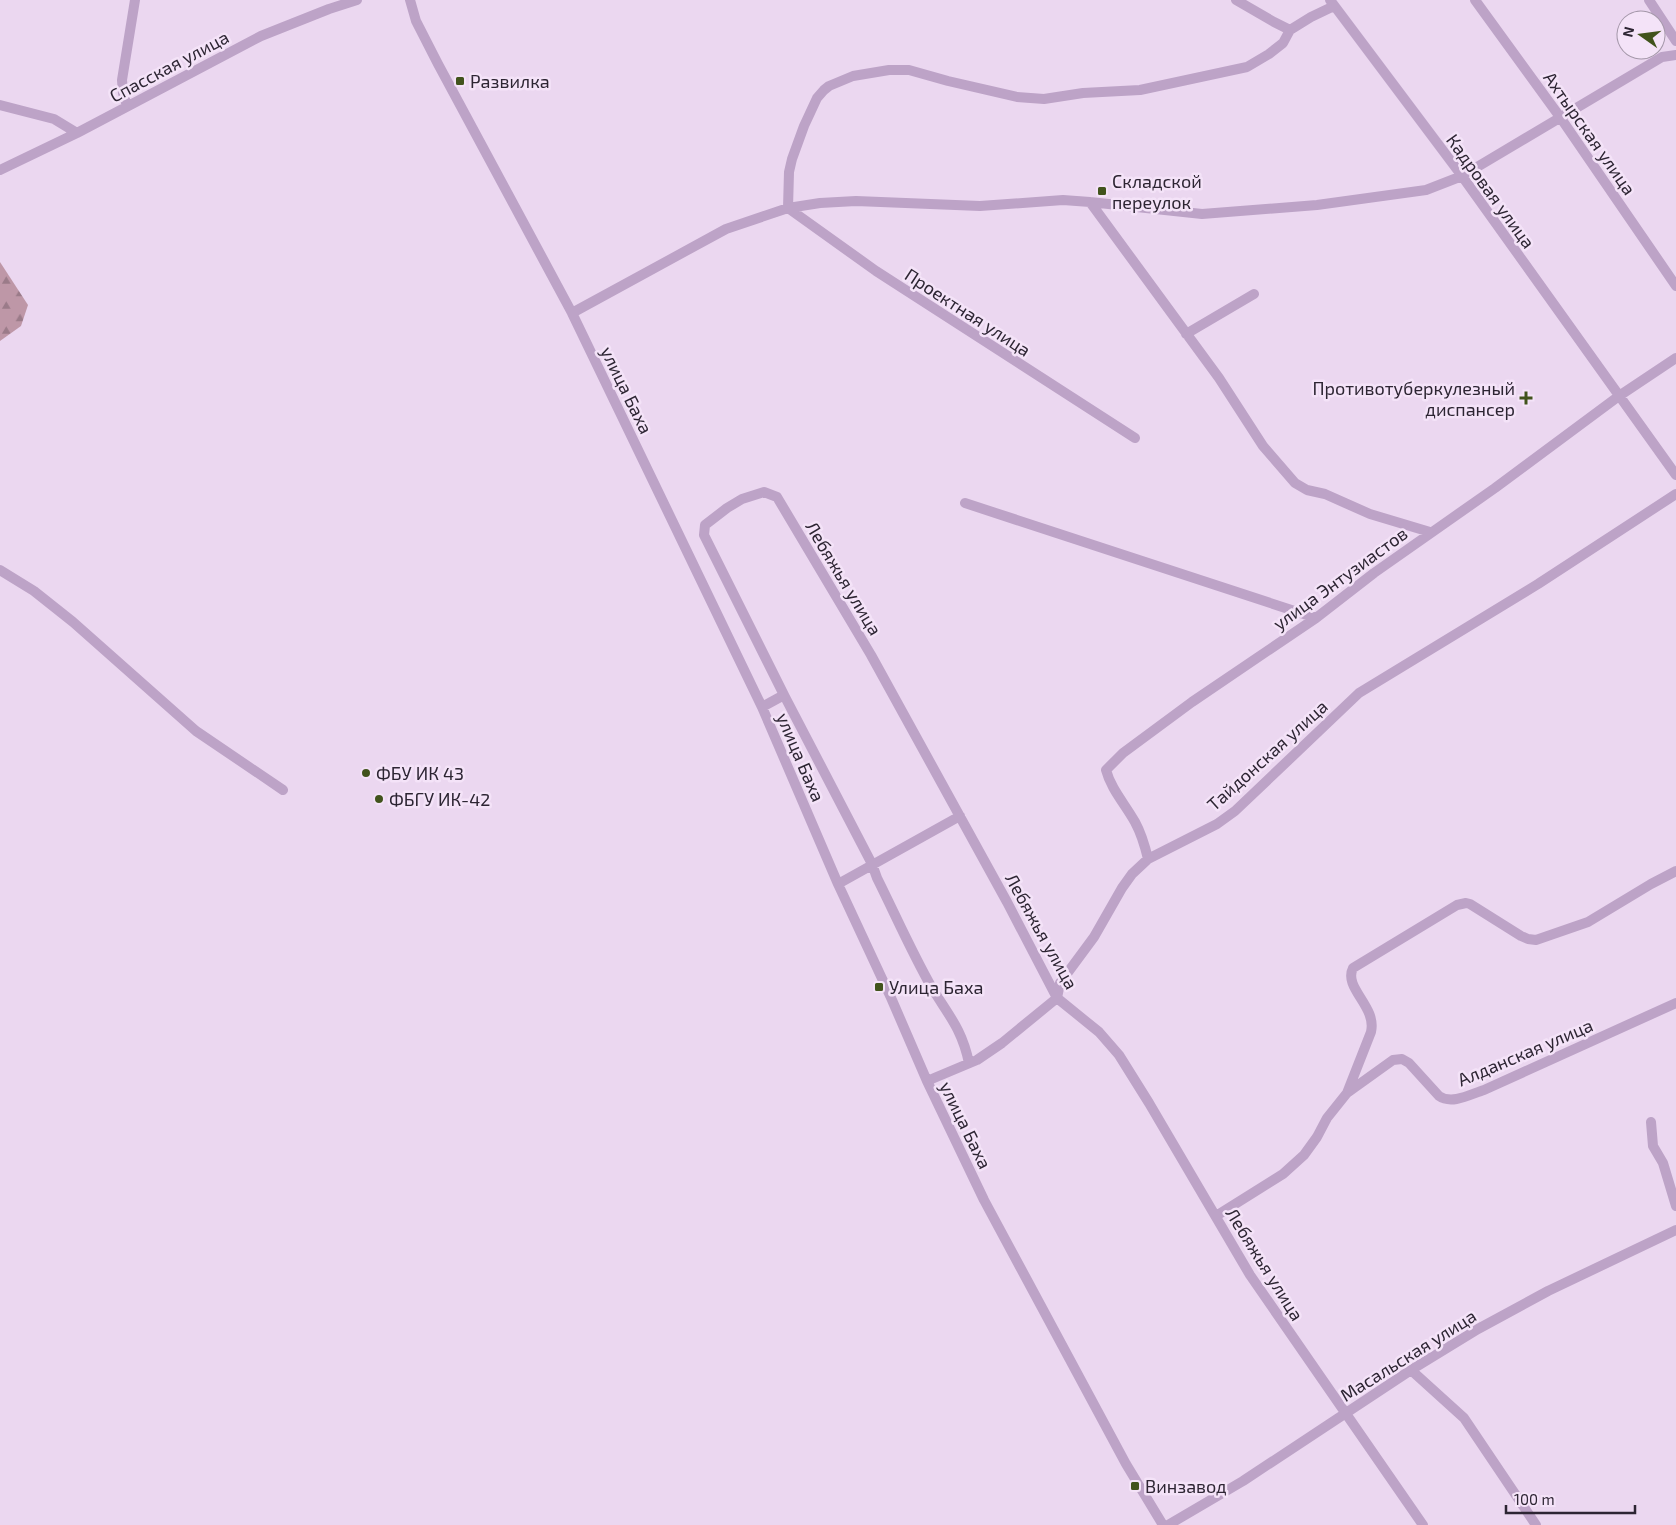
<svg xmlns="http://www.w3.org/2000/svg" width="1676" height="1525" font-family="'Exo 2',sans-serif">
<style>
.forest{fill:url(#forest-firs)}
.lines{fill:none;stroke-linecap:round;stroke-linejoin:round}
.minor{stroke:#bda3c7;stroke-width:10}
.poi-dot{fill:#41531c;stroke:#f4e3f8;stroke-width:2}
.labels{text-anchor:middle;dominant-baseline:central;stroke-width:5;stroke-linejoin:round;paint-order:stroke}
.street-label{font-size:18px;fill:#2d2533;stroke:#f4e3f8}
.poi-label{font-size:18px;fill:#2d2533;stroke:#f4e3f8;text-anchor:start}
</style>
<defs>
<pattern id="forest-firs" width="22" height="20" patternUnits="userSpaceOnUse" patternTransform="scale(1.25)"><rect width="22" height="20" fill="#be97a7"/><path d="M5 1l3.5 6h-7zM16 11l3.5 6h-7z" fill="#9b7b89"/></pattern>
</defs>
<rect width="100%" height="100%" fill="#ebd7f0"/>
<path class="forest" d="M 0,262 L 28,305 L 21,326 L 0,341 Z"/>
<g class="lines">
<path class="minor" d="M 410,0 L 416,21 L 438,64 L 572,313 L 762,707 L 838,884 L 892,1000 L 927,1081 L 984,1200 L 1126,1464 L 1163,1525
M 1236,0 L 1274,22 L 1290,30 L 1311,17 L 1334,6
M 1330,0 L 1462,176 L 1676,475
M 1475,0 L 1560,117 L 1676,286
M 1649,0 L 1676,41
M 0,105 L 54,119 L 77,133
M 127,106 L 123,93 L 122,80 L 135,0
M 0,170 L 77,133 L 261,36 L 329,9 L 357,0
M 1090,202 L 1219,378 L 1263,446 L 1295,483 L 1307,490 L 1325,494 L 1370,514 L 1430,532
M 572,313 L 726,229 L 788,208 L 820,203 L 856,201 L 980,206 L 1063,200 L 1090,202 L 1202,214 L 1317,205 L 1426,190 L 1462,176 L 1662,57 L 1676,55
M 1186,334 L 1254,294
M 1135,438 L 876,271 L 788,208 L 789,172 L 792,159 L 804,126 L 817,98 L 824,90 L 829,86 L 853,76 L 889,70 L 909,70 L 948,81 L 1017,97 L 1044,99 L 1083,93 L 1140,90 L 1247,67 L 1269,54 L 1283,43 L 1290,30
M 965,503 L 1316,618
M 0,570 L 34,591 L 73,622 L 196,731 L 283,790
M 784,695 L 872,864 L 877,878 C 895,914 912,953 932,988 C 949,1016 962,1029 969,1063
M 762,707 L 784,695 L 704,535 L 705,525 L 727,508 L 742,499 L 764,492 L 777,497 L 871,655 L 1007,902 L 1057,998 L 1099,1032 L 1119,1055 L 1149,1103 L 1250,1275 L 1423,1525
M 1148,859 C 1145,846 1141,833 1135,822 C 1125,804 1111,789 1106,770 L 1123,753 L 1192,702 L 1316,618 L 1374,573 L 1495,488 L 1619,396 L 1676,358
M 838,884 L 960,816
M 927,1081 L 977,1060 L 1002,1043 L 1057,998 L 1060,983 L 1094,937 L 1122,888 L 1132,874 L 1148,859 L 1217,824 L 1235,811 L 1359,693 L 1538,584 L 1676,494
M 1347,1093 L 1393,1060 L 1402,1059 L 1409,1063 L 1439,1096 C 1452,1105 1471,1094 1484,1090 L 1676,1003
M 1651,1122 L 1653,1146 L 1663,1163 L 1676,1206
M 1216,1216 L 1283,1174 L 1304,1155 L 1317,1137 L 1327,1118 L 1347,1093 L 1371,1032 C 1377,1006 1343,988 1353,968 L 1457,905 L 1466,903 L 1470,904 L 1521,936 L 1528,939 L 1536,940 L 1588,922 L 1651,884 L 1676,871
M 1411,1370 L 1464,1418 L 1536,1525
M 1168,1525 L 1243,1481 L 1411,1370 L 1478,1329 L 1548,1291 L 1676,1230"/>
</g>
<g class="poi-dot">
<rect x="455" y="76" width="10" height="10" rx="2.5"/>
<rect x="1097" y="186" width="10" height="10" rx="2.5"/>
<path d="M1523.5 390.5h5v5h5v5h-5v5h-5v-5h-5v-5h5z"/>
<circle cx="366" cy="773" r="5"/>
<circle cx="379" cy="799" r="5"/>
<rect x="874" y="982" width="10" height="10" rx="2.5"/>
<rect x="1130" y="1481" width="10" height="10" rx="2.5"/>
</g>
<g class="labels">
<g class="street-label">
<text transform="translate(169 66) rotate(-28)">Спасская улица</text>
<text transform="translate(1590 133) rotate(55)">Ахтырская улица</text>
<text transform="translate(1491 191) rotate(54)">Кадровая улица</text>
<text transform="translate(968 312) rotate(33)">Проектная улица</text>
<text transform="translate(627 390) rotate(64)">улица Баха</text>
<text transform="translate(844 578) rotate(59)">Лебяжья улица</text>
<text transform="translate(1340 578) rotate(-36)">улица Энтузиастов</text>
<text transform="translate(1267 755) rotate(-42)">Тайдонская улица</text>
<text transform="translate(801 757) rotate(67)">улица Баха</text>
<text transform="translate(1042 931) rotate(61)">Лебяжья улица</text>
<text transform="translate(1525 1052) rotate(-23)">Алданская улица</text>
<text transform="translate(966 1125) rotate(64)">улица Баха</text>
<text transform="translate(1265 1264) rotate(58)">Лебяжья улица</text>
<text transform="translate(1408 1355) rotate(-32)">Масальская улица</text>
</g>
<g class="poi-label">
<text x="470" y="81">Развилка</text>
<text x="1112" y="181">Складской<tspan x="1112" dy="21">переулок</tspan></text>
<text x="1515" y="388" text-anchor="end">Противотуберкулезный<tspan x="1515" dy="21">диспансер</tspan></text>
<text x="376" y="773">ФБУ ИК 43</text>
<text x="389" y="799">ФБГУ ИК-42</text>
<text x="889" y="987">Улица Баха</text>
<text x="1145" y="1486">Винзавод</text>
</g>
</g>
<g transform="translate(1641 35) rotate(284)"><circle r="24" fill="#f4e3f8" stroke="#a497a9"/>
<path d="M0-4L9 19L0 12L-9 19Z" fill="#41531c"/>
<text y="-8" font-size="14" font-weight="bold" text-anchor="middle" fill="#2d2533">N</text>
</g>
<path d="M1506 1505v8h129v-8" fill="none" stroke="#2d2533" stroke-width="2.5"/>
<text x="1514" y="1505" font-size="15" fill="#2d2533" stroke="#f4e3f8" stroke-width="4" paint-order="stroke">100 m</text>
</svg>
